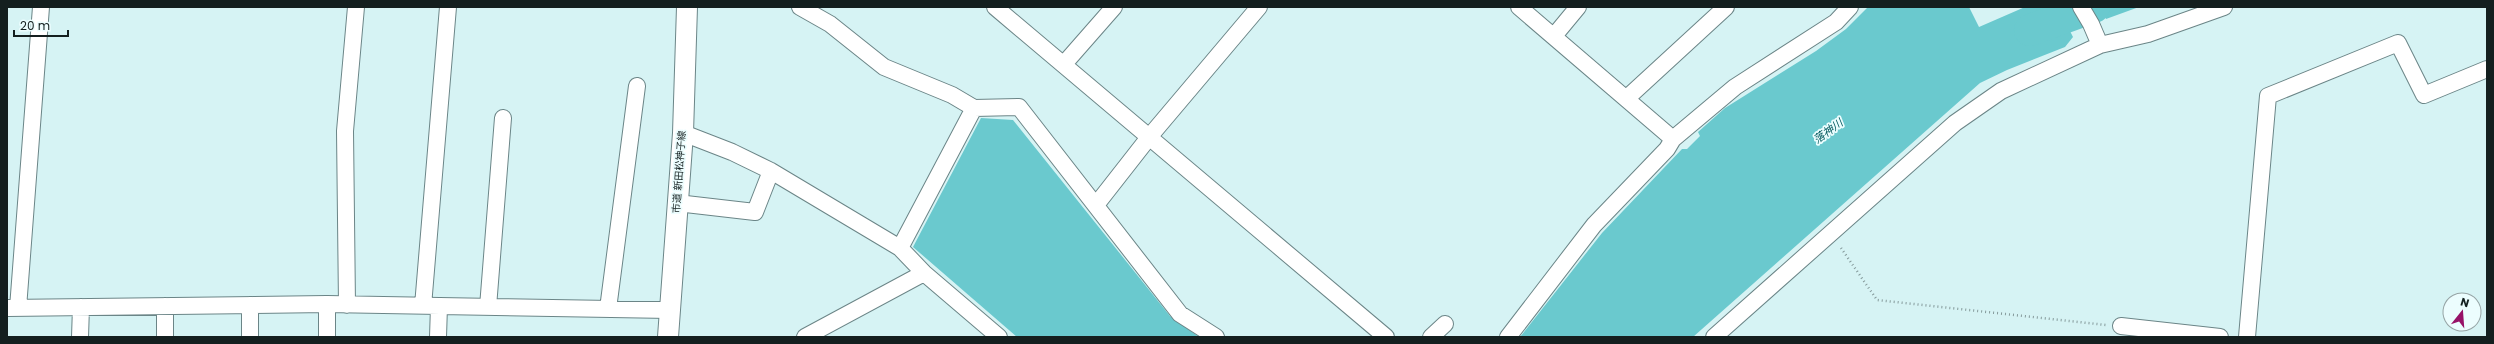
<svg xmlns="http://www.w3.org/2000/svg" width="2494" height="344" font-family="Poppins,'Noto Sans JP',sans-serif">
<style>
.water{fill:#6ac9ce}
.lines{fill:none;stroke-linecap:round;stroke-linejoin:round}
.river{stroke:#6ac9ce;stroke-width:32}
.minor-casing{stroke:#6b8587;stroke-width:18}
.tertiary-casing{stroke:#6b8587;stroke-width:22}
.path{stroke:#859a9b;stroke-width:2.5;stroke-dasharray:1 3;stroke-linecap:butt}
.minor{stroke:#fff;stroke-width:16}
.tertiary{stroke:#fff;stroke-width:20}
.labels{text-anchor:middle;dominant-baseline:central;stroke-width:3.5;stroke-linejoin:round;paint-order:stroke}
.street-label{font-size:10px;fill:#141f1f;stroke:#ecfdfe}
.water-label{font-size:11px;font-style:italic;fill:#085d62;stroke:#ecfdfe}
</style>
<rect width="100%" height="100%" fill="#d6f3f4"/>
<path class="water" d="M 1868,7 L 1969,7 L 1979,27 L 2025,7 L 2067,7 L 2078,27 L 2070,31 L 2073,37 L 2065,47 L 2007,70 L 1980,83 L 1693,337 L 1520,337 L 1602,233 L 1682,149 L 1687,149 L 1700,136 L 1698,132 L 1725,108 L 1816,51 L 1846,29 Z
M 2099,7 L 2139,7 L 2106,19 Z
M 981,118 L 1013,120 L 1170,316 L 1199,337 L 1017,337 L 913,247 Z"/>
<g class="lines">
<path class="river" d="M 2030,30 L 2094,7"/>
<g class="minor-casing">
<path id="minor" d="M 800,7 L 830,24 L 884,67 L 952,95 L 974,108
M 995,7 L 1386,337
M 1519,7 L 1673,139 L 1735,87 L 1836,22 L 1850,7
M 2081,7 L 2091,24 L 2100,45
M 1554,36 L 1578,7
M 1064,64 L 1114,7
M 1627,98 L 1726,7
M 683,133 L 732,152 L 771,171 L 900,248 L 924,273 L 999,337
M 677,203 L 755,212 L 771,171
M 1096,205 L 1150,136 L 1259,7
M 900,248 L 974,108 L 1019,107 L 1180,314 L 1216,337
M 327,304 L 327,337
M 347,305 L 345,131 L 356,7
M 423,306 L 448,7
M 488,307 L 503,118
M 7,308 L 327,304 L 670,310
M 18,308 L 41,7
M 608,309 L 637,86
M 2121,326 L 2220,337
M 80,337 L 81,307
M 165,337 L 165,306
M 250,337 L 250,305
M 438,337 L 439,306
M 805,337 L 924,273
M 1431,337 L 1445,324
M 1508,337 L 1594,225 L 1667,149 L 1673,139
M 1714,337 L 1955,123 L 2001,91 L 2100,45 L 2148,34 L 2224,7
M 2247,337 L 2268,96 L 2398,43 L 2424,95 L 2487,69"/>
</g>
<g class="tertiary-casing">
<path id="tertiary" d="M 668,337 L 683,133 L 687,7"/>
</g>
<path class="path" d="M 1841,248 L 1877,300 L 2106,325"/>
<use href="#minor" class="minor"/>
<use href="#tertiary" class="tertiary"/>
</g>
<g class="labels">
<g class="street-label">
<text transform="translate(679 172) rotate(-86)">市道 新田松神子線</text>
</g>
<g class="water-label">
<text transform="translate(1828 131) rotate(-36)">落神川</text>
</g>
</g>
<rect width="2494" height="344" fill="none" stroke="#141f1f" stroke-width="16"/>
<g transform="translate(2462 312) rotate(17)"><circle r="19" fill="#ecfdfe" stroke="#96a4a5"/>
<path d="M0-3L7 15L0 10L-7 15Z" fill="#971268"/>
<text y="-6" font-size="11" font-weight="bold" text-anchor="middle" fill="#141f1f">N</text>
</g>
<path d="M14 30v6h54v-6" fill="none" stroke="#141f1f" stroke-width="2"/>
<text x="20" y="30" font-size="12" fill="#141f1f" stroke="#ecfdfe" stroke-width="3" paint-order="stroke">20 m</text>
</svg>
